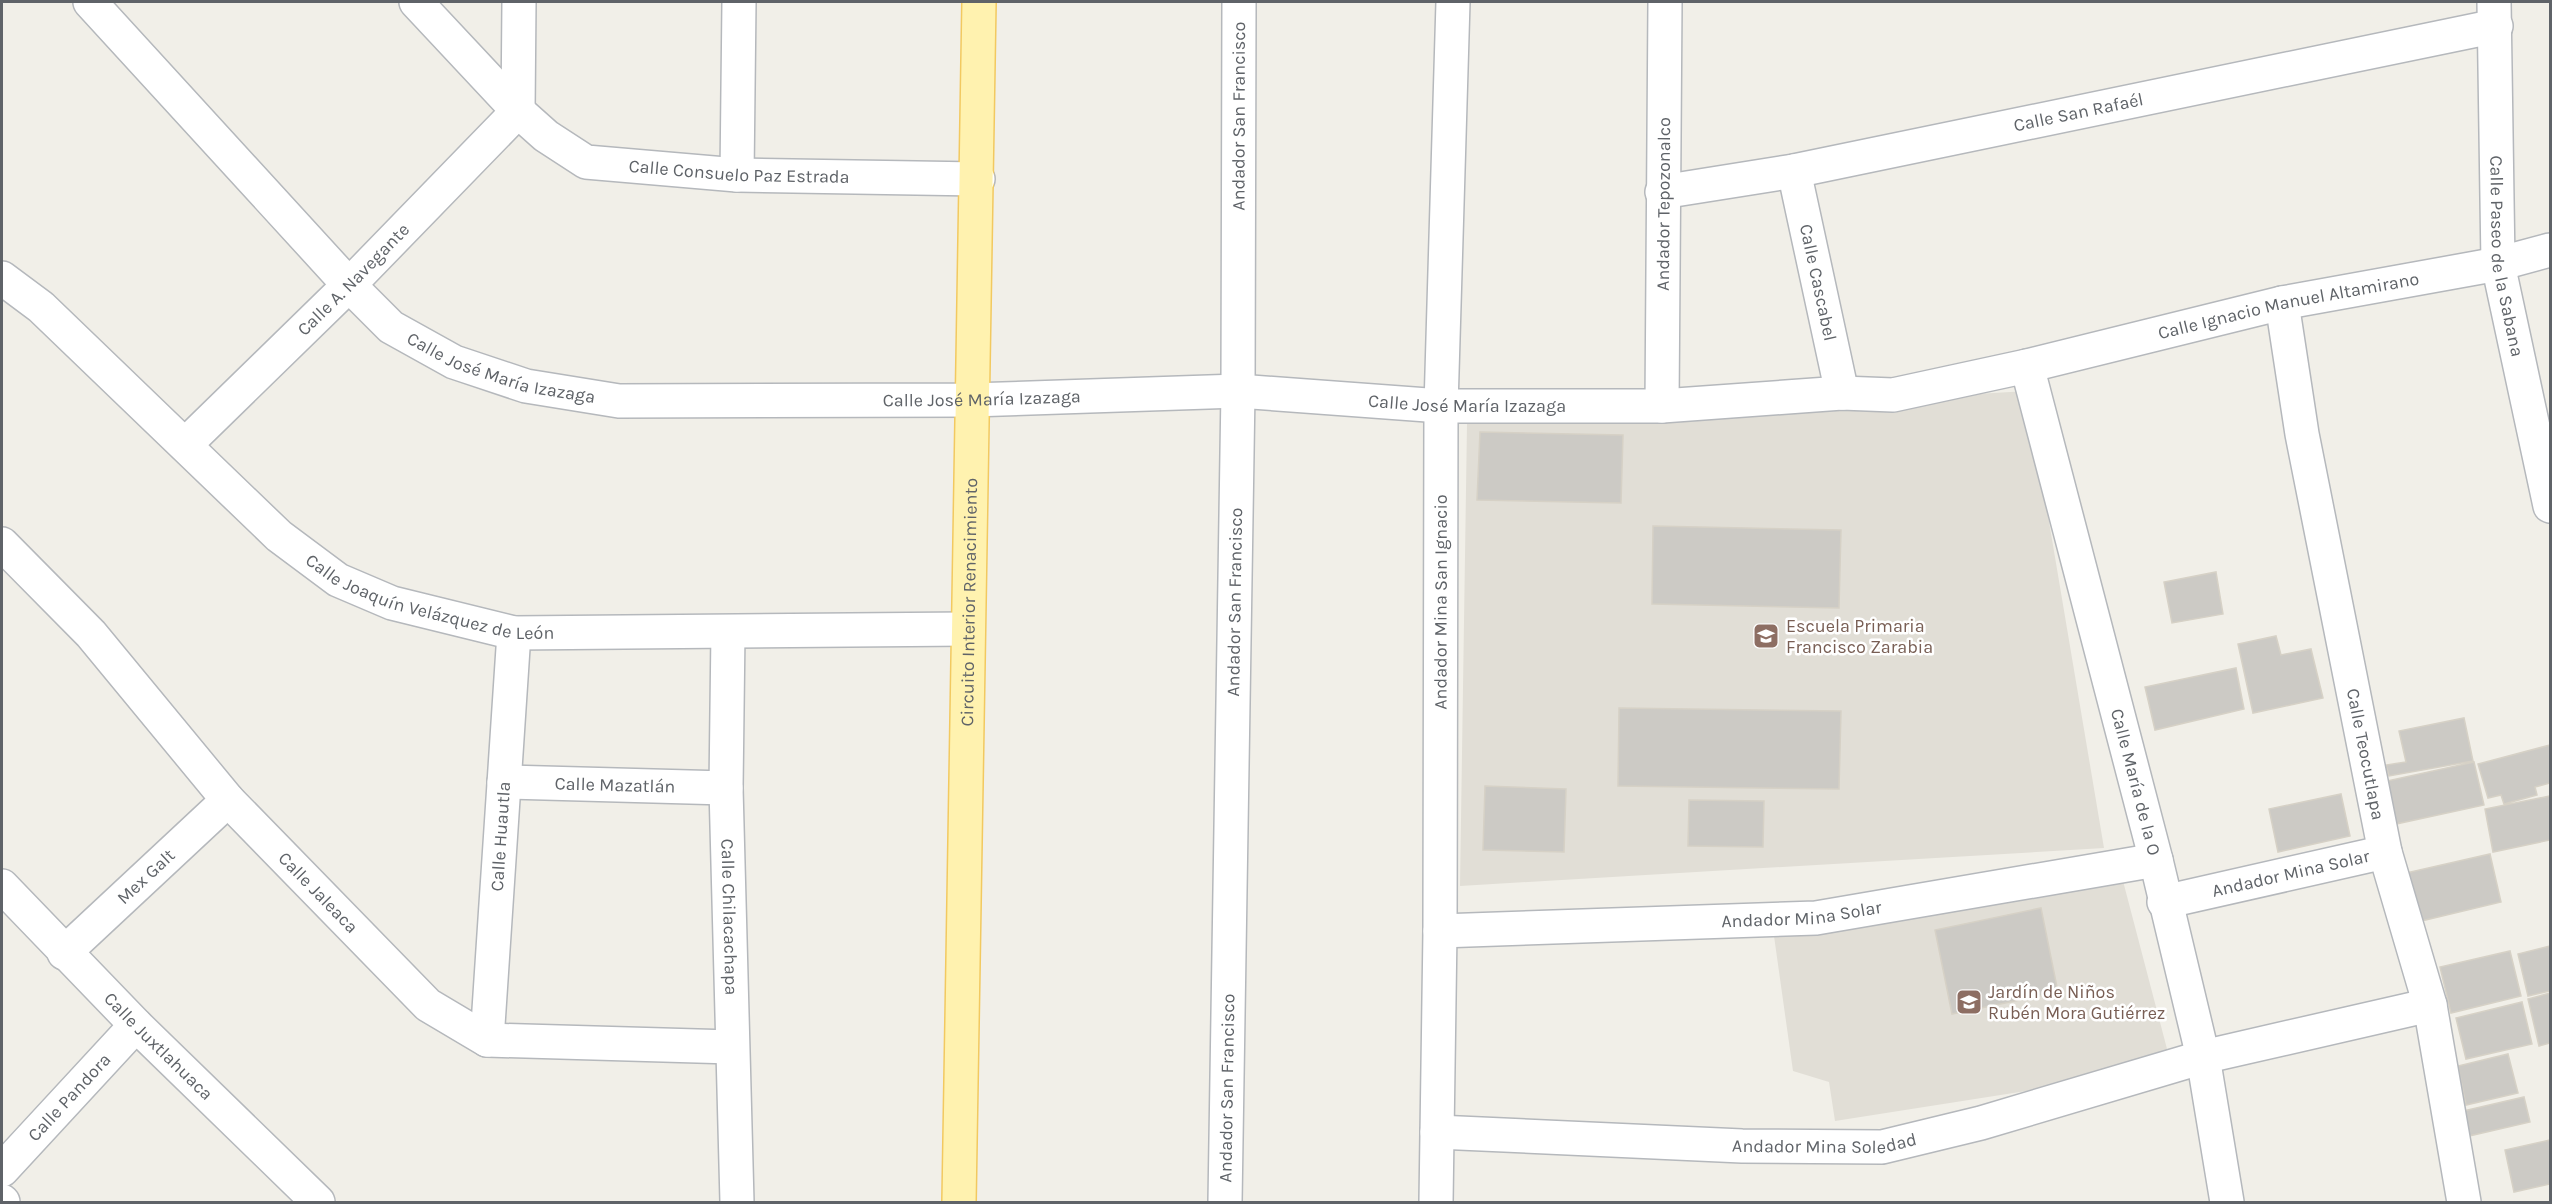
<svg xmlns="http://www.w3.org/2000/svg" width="2552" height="1204" font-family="Karla,sans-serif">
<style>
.education{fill:#e1ded6}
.building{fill:#cccac5;stroke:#d6d1c6;stroke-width:1.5}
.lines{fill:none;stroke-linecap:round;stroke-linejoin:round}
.minor-casing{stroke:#b5b8bc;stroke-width:36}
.major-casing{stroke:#f2c960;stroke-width:36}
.minor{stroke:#fff;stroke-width:33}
.major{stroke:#fff2af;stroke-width:33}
.labels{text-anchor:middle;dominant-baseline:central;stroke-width:5;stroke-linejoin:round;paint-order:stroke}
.street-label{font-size:18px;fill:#5f6368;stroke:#fff}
.education-label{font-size:18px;fill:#785e54;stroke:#fff;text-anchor:start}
</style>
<rect width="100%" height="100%" fill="#f1efe8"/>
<path class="education" d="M 2027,391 L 2104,848 L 1460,886 L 1467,424 Z
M 2123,881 L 2172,1068 L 1835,1121 L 1829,1082 L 1793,1071 L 1774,936 Z"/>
<path class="building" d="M 1480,432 L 1623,435 L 1621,503 L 1477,500 Z
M 1653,526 L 1841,530 L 1839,608 L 1652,604 Z
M 2216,572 L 2223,614 L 2172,623 L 2164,582 Z
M 2276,636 L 2281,655 L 2311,649 L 2323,698 L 2253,713 L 2238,644 Z
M 2236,668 L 2244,709 L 2155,730 L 2145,687 Z
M 1619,708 L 1841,711 L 1839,789 L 1618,786 Z
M 2464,718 L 2473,761 L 2389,776 L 2386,765 L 2406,762 L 2399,731 Z
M 2550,745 L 2550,783 L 2535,787 L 2537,795 L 2504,804 L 2501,795 L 2488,798 L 2478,764 Z
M 2474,762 L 2484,805 L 2396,824 L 2387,781 Z
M 1485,786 L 1566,789 L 1564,852 L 1483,850 Z
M 2341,794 L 2350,836 L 2278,852 L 2269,809 Z
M 2550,796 L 2550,840 L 2493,852 L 2485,809 Z
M 1689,800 L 1764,801 L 1763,847 L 1688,846 Z
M 2490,854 L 2501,902 L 2417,922 L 2406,873 Z
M 2041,908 L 2058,992 L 1952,1014 L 1935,930 Z
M 2550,946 L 2550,991 L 2528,996 L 2518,954 Z
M 2510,951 L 2521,996 L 2451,1013 L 2440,967 Z
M 2550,993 L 2550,1043 L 2539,1046 L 2528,999 Z
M 2522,1002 L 2532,1044 L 2466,1059 L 2456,1018 Z
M 2508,1054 L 2518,1093 L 2466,1105 L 2458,1066 Z
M 2524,1097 L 2530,1122 L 2469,1136 L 2463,1111 Z
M 2550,1140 L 2550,1184 L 2514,1192 L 2505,1150 Z"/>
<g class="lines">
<g class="minor-casing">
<g id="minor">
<path id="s1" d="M 90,2 L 349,285 L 391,327 L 454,362 L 526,386 L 619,401 L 971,400 L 1238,391 L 1441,406 L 1662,406 L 1842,393 L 1893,395 L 2027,366 L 2282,303 L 2498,264 L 2550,250"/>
<path id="s2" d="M 416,2 L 518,111 L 546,136 L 586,162 L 737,175 L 978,179"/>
<path id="s3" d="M 2494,2 L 2498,264 L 2550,506"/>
<path d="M 518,111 L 519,2"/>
<path id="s4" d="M 1794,171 L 1842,393"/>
<path d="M 737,175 L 739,2"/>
<path id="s5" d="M 1662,192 L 1794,171 L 2496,26"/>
<path id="s6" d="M 2,278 L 41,307 L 279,536 L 338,580 L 392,603 L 514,633 L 968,629"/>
<path id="s7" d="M 2282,303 L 2302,434 L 2385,852 L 2430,1005 L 2464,1202"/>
<path id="s8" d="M 2027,366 L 2156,860 L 2203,1057 L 2227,1202"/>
<path id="s9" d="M 1662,406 L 1665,2"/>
<path id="s10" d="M 185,445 L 349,285 L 518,111"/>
<path id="s11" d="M 2,544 L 91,634 L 228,800 L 428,1005 L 487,1040 L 732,1047"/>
<path id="s12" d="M 728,632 L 726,788 L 737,1202"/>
<path id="s13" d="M 504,782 L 726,788"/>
<path id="s14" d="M 2,886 L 136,1025 L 318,1202"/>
<path id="s15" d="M 2164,902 L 2385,852"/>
<path id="s16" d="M 1440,931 L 1816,918 L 2156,860"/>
<path id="s17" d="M 64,953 L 228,800"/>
<path id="s18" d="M 487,1040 L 514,633"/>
<path id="s19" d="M 1437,1132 L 1742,1146 L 1882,1147 L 1981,1123 L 2203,1057 L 2430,1005"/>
<path id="s20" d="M 2,1170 L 136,1025"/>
<path d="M 2,1201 L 3,1202"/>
<path id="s21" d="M 1225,1202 L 1238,391 L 1239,2"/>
<path id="s22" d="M 1436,1202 L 1440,931 L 1441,406 L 1453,2"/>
</g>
</g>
<g class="major-casing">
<g id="major">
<path id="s23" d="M 959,1202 L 979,2"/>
</g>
</g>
<use href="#minor" class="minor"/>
<use href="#major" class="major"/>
</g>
<defs>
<g id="school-square" transform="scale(1.35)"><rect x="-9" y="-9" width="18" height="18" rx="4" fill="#8d6e63" stroke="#fff"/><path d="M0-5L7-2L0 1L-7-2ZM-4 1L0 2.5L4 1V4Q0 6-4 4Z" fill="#fff"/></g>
</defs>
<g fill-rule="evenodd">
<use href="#school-square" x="1766" y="636"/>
<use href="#school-square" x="1969" y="1002"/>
</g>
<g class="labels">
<g class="street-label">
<text stroke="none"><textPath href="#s5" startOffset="424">Calle San Rafaél</textPath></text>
<text stroke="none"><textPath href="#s21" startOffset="1086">Andador San Francisco</textPath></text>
<text stroke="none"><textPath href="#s2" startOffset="388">Calle Consuelo Paz Estrada</textPath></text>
<text stroke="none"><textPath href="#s9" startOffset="202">Andador Tepozonalco</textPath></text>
<text stroke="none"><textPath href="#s3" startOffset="255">Calle Paseo de la Sabana</textPath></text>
<text stroke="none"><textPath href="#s10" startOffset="236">Calle A. Navegante</textPath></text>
<text stroke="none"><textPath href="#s4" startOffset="114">Calle Cascabel</textPath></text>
<text stroke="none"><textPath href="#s1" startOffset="2366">Calle Ignacio Manuel Altamirano</textPath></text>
<text stroke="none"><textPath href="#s1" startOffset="562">Calle José María Izazaga</textPath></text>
<text stroke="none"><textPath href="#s1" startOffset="1048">Calle José María Izazaga</textPath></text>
<text stroke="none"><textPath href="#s1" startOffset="1534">Calle José María Izazaga</textPath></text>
<text stroke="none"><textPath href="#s6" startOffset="546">Calle Joaquín Velázquez de León</textPath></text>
<text stroke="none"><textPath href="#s23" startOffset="600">Circuito Interior Renacimiento</textPath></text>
<text stroke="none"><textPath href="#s21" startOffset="600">Andador San Francisco</textPath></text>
<text stroke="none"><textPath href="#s22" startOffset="600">Andador Mina San Ignacio</textPath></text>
<text stroke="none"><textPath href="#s7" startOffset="459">Calle Teocutlapa</textPath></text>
<text stroke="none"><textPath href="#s8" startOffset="430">Calle María de la O</textPath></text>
<text stroke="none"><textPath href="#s13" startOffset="111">Calle Mazatlán</textPath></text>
<text stroke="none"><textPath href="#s18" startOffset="204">Calle Huautla</textPath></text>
<text stroke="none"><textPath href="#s15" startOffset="130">Andador Mina Solar</textPath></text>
<text stroke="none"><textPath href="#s17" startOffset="112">Mex Galt</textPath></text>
<text stroke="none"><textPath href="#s11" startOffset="471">Calle Jaleaca</textPath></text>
<text stroke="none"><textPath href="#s16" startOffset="362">Andador Mina Solar</textPath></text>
<text stroke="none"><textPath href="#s12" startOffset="285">Calle Chilacachapa</textPath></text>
<text stroke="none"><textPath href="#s14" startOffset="224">Calle Juxtlahuaca</textPath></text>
<text stroke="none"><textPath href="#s21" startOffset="114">Andador San Francisco</textPath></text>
<text stroke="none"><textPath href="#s20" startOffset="99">Calle Pandora</textPath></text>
<text stroke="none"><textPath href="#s19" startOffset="388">Andador Mina Soledad</textPath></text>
</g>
<g class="education-label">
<text x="1786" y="626">Escuela Primaria<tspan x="1786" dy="21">Francisco Zarabia</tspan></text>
<text x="1988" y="992">Jardín de Niños<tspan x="1988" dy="21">Rubén Mora Gutiérrez</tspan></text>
</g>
</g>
<rect width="2552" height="1204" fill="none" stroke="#5f6368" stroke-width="6"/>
</svg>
